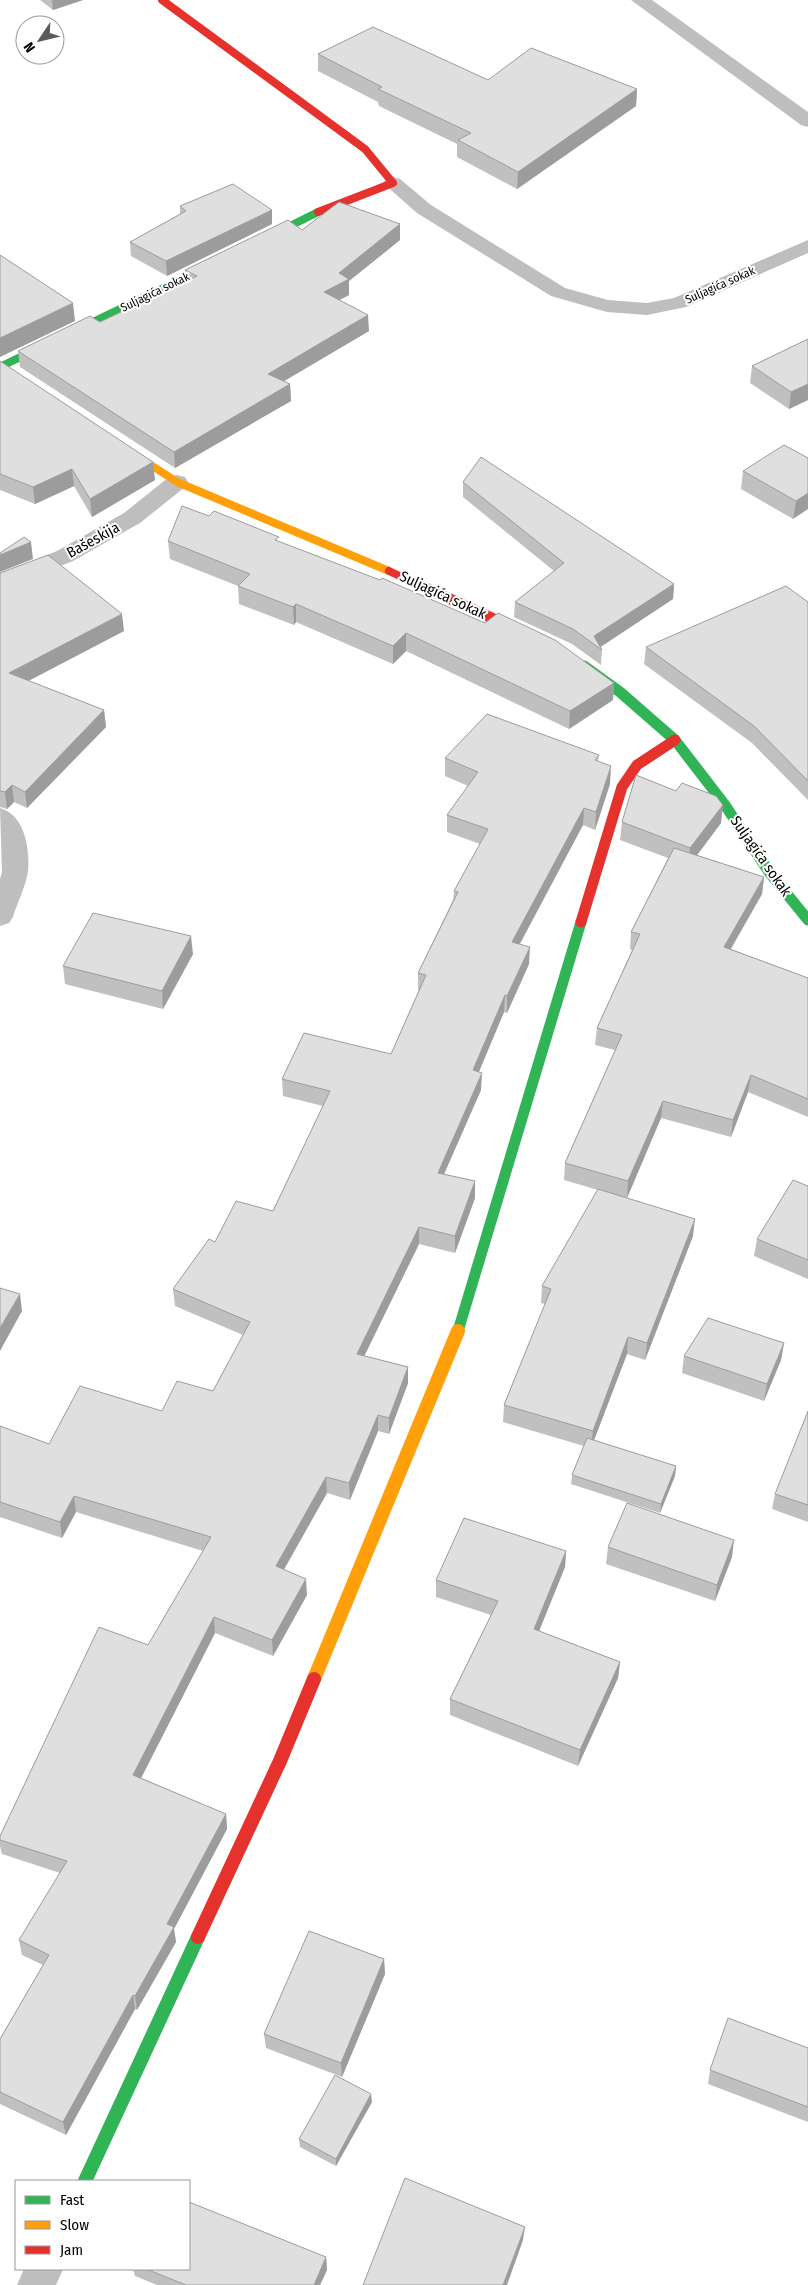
<svg xmlns="http://www.w3.org/2000/svg" width="808" height="2285" font-family="'Fira Sans Condensed',sans-serif">
<style>
.lines{fill:none;stroke-linecap:round;stroke-linejoin:round}
.street{fill:#bebebe;fill-rule:evenodd}
.fast-far2{stroke:#30b455;stroke-width:8}
.fast-far1{stroke:#30b455;stroke-width:11}
.fast{stroke:#30b455;stroke-width:14}
.slow-far1{stroke:#ff9f0a;stroke-width:8}
.slow{stroke:#ff9f0a;stroke-width:14}
.jam-far2{stroke:#e5322d;stroke-width:8}
.jam-far1{stroke:#e5322d;stroke-width:11}
.jam{stroke:#e5322d;stroke-width:14}
.wall{fill:#c0c0c0}
.shaded-wall{fill:#9c9c9c}
.building{fill:#dfdfdf;stroke:#9c9c9c}
.labels{text-anchor:middle;dominant-baseline:central;stroke-width:4;stroke-linejoin:round;paint-order:stroke}
.far-street-label{font-size:12px;fill:#000;stroke:#fff}
.street-label{font-size:15px;fill:#000;stroke:#fff}
</style>
<rect width="100%" height="100%" fill="#fff"/>
<g class="lines">
<path class="street" d="M 631,0 L 652,0 L 808,112 L 808,127 L 801,125 Z
M 393,177 L 400,179 L 431,205 L 565,288 L 608,300 L 647,303 L 674,298 L 808,240 L 808,253 L 686,307 L 647,315 L 607,312 L 551,296 L 417,213 L 383,183 L 386,179 Z
M 177,475 L 185,477 L 188,482 L 185,487 L 140,523 L 73,561 L 0,589 L 0,574 L 57,551 L 124,513 L 169,477 Z
M 0,808 C 25,815 30,849 28,871 C 26,886 17,903 13,917 L 9,923 L 0,926 L 0,879 L 2,872 Z
M 24,2269 L 63,2269 L 56,2285 L 17,2285 Z"/>
<path class="fast-far2" d="M 260,241 L 318,212
M 0,367 L 219,261"/>
<path class="fast-far1" d="M 584,666 L 620,692 L 675,740 L 725,805 L 769,872 L 808,920
M 458,1331 L 581,922"/>
<path class="fast" d="M 85,2181 L 198,1937"/>
<path class="slow-far1" d="M 123,447 L 177,482 L 389,571"/>
<path class="slow" d="M 314,1679 L 458,1331"/>
<path class="jam-far2" d="M 162,0 L 365,149 L 393,183 L 318,212
M 389,571 L 419,585"/>
<path class="jam-far1" d="M 417,584 L 525,633
M 581,922 L 622,787 L 637,765 L 675,740"/>
<path class="jam" d="M 198,1937 L 280,1761 L 314,1679"/>
</g>
<path class="wall" d="M 40,0 L 83,0 L 53,10 Z
M 318,54 L 488,80 L 637,89 L 636,106 L 517,189 L 457,157 L 457,144 L 379,106 L 378,102 L 318,71 Z
M 180,206 L 272,210 L 272,224 L 167,276 L 131,256 L 130,242 L 180,214 Z
M 400,224 L 400,240 L 349,281 L 349,295 L 339,300 L 369,331 L 284,381 L 290,384 L 291,401 L 175,468 L 20,367 L 18,351 L 100,322 L 186,282 L 185,270 L 302,230 Z
M 808,339 L 808,400 L 789,409 L 750,383 L 752,366 Z
M 0,361 L 155,480 L 92,517 L 74,486 L 35,504 L 0,490 Z
M 808,458 L 793,519 L 741,489 L 743,471 Z
M 463,482 L 674,584 L 673,599 L 600,647 L 602,650 L 601,665 L 572,644 L 514,617 L 515,602 L 554,571 L 463,497 Z
M 168,541 L 279,542 L 614,683 L 613,700 L 569,729 L 406,651 L 393,664 L 296,622 L 294,625 L 239,604 L 238,586 L 170,559 Z
M 0,573 L 124,631 L 28,681 L 104,710 L 106,727 L 27,808 L 14,802 L 7,809 L 0,807 Z
M 808,602 L 808,800 L 752,743 L 644,664 L 646,647 Z
M 599,755 L 598,761 L 610,784 L 595,830 L 583,825 L 520,944 L 529,964 L 507,1013 L 504,1012 L 479,1072 L 481,1090 L 444,1174 L 475,1181 L 475,1198 L 455,1253 L 419,1244 L 364,1356 L 408,1367 L 408,1383 L 389,1434 L 378,1431 L 350,1500 L 327,1493 L 284,1569 L 307,1595 L 273,1656 L 215,1633 L 141,1778 L 226,1814 L 227,1829 L 174,1929 L 176,1942 L 137,2010 L 135,2009 L 66,2135 L 0,2104 L 0,2039 L 43,1965 L 22,1955 L 19,1940 L 60,1873 L 2,1854 L 0,1846 L 0,1836 L 148,1645 L 203,1551 L 76,1512 L 62,1538 L 0,1517 L 0,1426 L 49,1444 L 162,1411 L 213,1391 L 243,1335 L 175,1306 L 173,1289 L 215,1242 L 273,1211 L 323,1106 L 283,1096 L 282,1079 L 391,1054 L 419,990 L 418,990 L 418,973 L 453,900 L 454,891 L 480,844 L 447,832 L 447,815 L 468,786 L 445,776 L 445,758 Z
M 622,822 L 721,823 L 697,855 L 764,877 L 762,894 L 731,949 L 808,978 L 808,1117 L 748,1092 L 731,1137 L 661,1118 L 627,1198 L 693,1236 L 645,1360 L 627,1354 L 594,1440 L 676,1466 L 675,1476 L 660,1513 L 571,1484 L 572,1475 L 584,1446 L 503,1422 L 504,1405 L 545,1304 L 541,1303 L 542,1286 L 598,1190 L 564,1180 L 565,1163 L 615,1050 L 595,1045 L 597,1028 L 632,950 L 630,949 L 631,932 L 668,858 L 620,840 Z
M 193,954 L 163,1009 L 65,984 L 63,966 Z
M 808,1186 L 808,1279 L 754,1256 L 757,1239 Z
M 784,1343 L 781,1360 L 764,1401 L 682,1373 L 684,1356 Z
M 808,1411 L 808,1522 L 772,1509 L 775,1494 Z
M 608,1547 L 732,1557 L 715,1601 L 606,1564 Z
M 566,1551 L 565,1567 L 539,1631 L 620,1662 L 618,1678 L 578,1766 L 450,1715 L 450,1699 L 491,1615 L 436,1597 L 436,1580 Z
M 384,1959 L 385,1974 L 342,2077 L 266,2048 L 264,2034 Z
M 808,2048 L 808,2122 L 708,2084 L 710,2070 Z
M 372,2102 L 336,2166 L 300,2147 L 299,2139 Z
M 326,2257 L 327,2270 L 320,2285 L 157,2285 L 135,2276 L 133,2269 L 189,2269 Z"/>
<path class="shaded-wall" d="M 52,0 L 83,0 L 53,10 Z
M 637,89 L 636,106 L 517,189 L 518,172 Z
M 272,210 L 272,224 L 167,276 L 166,261 Z
M 400,224 L 400,240 L 349,281 L 349,295 L 324,308 L 324,292 L 339,273 Z
M 73,303 L 75,321 L 0,357 L 0,338 Z
M 368,315 L 369,331 L 269,390 L 268,374 Z
M 290,384 L 291,401 L 175,468 L 174,452 Z
M 808,384 L 808,400 L 789,409 L 791,392 Z
M 153,462 L 155,480 L 92,517 L 90,499 Z
M 72,469 L 74,486 L 35,504 L 33,487 Z
M 808,493 L 808,509 L 793,519 L 796,501 Z
M 31,542 L 33,559 L 0,572 L 0,555 Z
M 674,584 L 673,599 L 599,648 L 594,636 Z
M 296,604 L 296,622 L 294,625 L 293,607 Z
M 122,614 L 124,631 L 11,690 L 9,673 Z
M 406,633 L 406,651 L 393,664 L 393,646 Z
M 614,683 L 613,700 L 569,729 L 570,711 Z
M 104,710 L 106,727 L 27,808 L 25,792 Z
M 611,766 L 610,784 L 595,830 L 596,812 Z
M 12,785 L 14,802 L 7,809 L 5,792 Z
M 723,805 L 721,823 L 689,866 L 690,848 Z
M 584,808 L 583,825 L 511,960 L 512,942 Z
M 764,877 L 762,894 L 722,964 L 724,947 Z
M 191,936 L 193,954 L 163,1009 L 162,991 Z
M 530,947 L 529,964 L 507,1013 L 507,996 Z
M 505,995 L 504,1012 L 472,1088 L 473,1070 Z
M 482,1073 L 481,1090 L 437,1190 L 438,1173 Z
M 751,1075 L 748,1092 L 731,1137 L 733,1120 Z
M 663,1101 L 661,1118 L 627,1198 L 628,1181 Z
M 475,1181 L 475,1198 L 455,1253 L 455,1236 Z
M 695,1219 L 693,1236 L 645,1360 L 647,1343 Z
M 419,1227 L 419,1244 L 357,1371 L 357,1354 Z
M 20,1294 L 22,1311 L 0,1351 L 0,1328 Z
M 628,1337 L 627,1354 L 591,1448 L 593,1431 Z
M 784,1343 L 781,1360 L 764,1401 L 767,1384 Z
M 408,1367 L 408,1383 L 389,1434 L 389,1418 Z
M 378,1415 L 378,1431 L 350,1500 L 349,1483 Z
M 676,1466 L 675,1476 L 660,1513 L 661,1504 Z
M 326,1477 L 327,1493 L 277,1582 L 276,1566 Z
M 74,1496 L 76,1512 L 62,1538 L 60,1522 Z
M 734,1540 L 732,1557 L 715,1601 L 717,1585 Z
M 566,1551 L 565,1567 L 533,1646 L 534,1629 Z
M 306,1579 L 307,1595 L 273,1656 L 272,1640 Z
M 214,1617 L 215,1633 L 135,1790 L 133,1775 Z
M 620,1662 L 618,1678 L 578,1766 L 580,1750 Z
M 226,1814 L 227,1829 L 174,1929 L 176,1942 L 137,2010 L 135,1996 L 167,1924 Z
M 384,1959 L 385,1974 L 342,2077 L 341,2063 Z
M 133,1995 L 135,2009 L 66,2135 L 63,2122 Z
M 371,2094 L 372,2102 L 336,2166 L 336,2159 Z
M 525,2227 L 523,2240 L 507,2285 L 503,2285 Z
M 326,2257 L 327,2270 L 320,2285 L 314,2285 Z"/>
<path class="building" d="M 373,27 L 488,80 L 531,48 L 637,89 L 518,172 L 458,140 L 471,133 L 378,89 L 382,87 L 318,54 Z
M 233,184 L 272,210 L 166,261 L 130,242 L 186,211 L 180,206 Z
M 339,202 L 400,224 L 339,273 L 349,279 L 324,292 L 368,315 L 268,374 L 290,384 L 174,452 L 18,351 L 90,316 L 100,322 L 197,276 L 185,270 L 288,220 L 302,230 Z
M 0,255 L 73,303 L 0,338 Z
M 808,339 L 808,384 L 791,392 L 752,366 Z
M 0,361 L 153,462 L 90,499 L 72,469 L 33,487 L 0,474 Z
M 784,445 L 808,458 L 808,493 L 796,501 L 743,471 Z
M 481,457 L 674,584 L 594,636 L 602,650 L 573,629 L 515,602 L 564,563 L 463,482 Z
M 182,506 L 209,516 L 214,511 L 279,537 L 275,540 L 380,580 L 382,578 L 485,623 L 498,613 L 555,640 L 614,683 L 570,711 L 406,633 L 393,646 L 296,604 L 293,607 L 238,586 L 250,574 L 168,541 Z
M 24,537 L 31,542 L 0,555 L 0,553 Z
M 48,555 L 122,614 L 9,673 L 104,710 L 25,792 L 12,785 L 5,792 L 0,791 L 0,573 Z
M 786,586 L 808,602 L 808,781 L 754,726 L 646,647 Z
M 487,714 L 599,755 L 595,760 L 611,766 L 596,812 L 584,808 L 512,942 L 530,947 L 507,996 L 505,995 L 473,1070 L 482,1073 L 438,1173 L 475,1181 L 455,1236 L 419,1227 L 357,1354 L 408,1367 L 389,1418 L 378,1415 L 349,1483 L 326,1477 L 276,1566 L 306,1579 L 272,1640 L 214,1617 L 133,1775 L 226,1814 L 167,1924 L 174,1927 L 135,1996 L 133,1995 L 63,2122 L 0,2092 L 0,2039 L 49,1955 L 19,1940 L 67,1861 L 0,1840 L 0,1836 L 99,1627 L 148,1645 L 211,1537 L 74,1496 L 60,1522 L 0,1502 L 0,1426 L 49,1444 L 80,1386 L 162,1411 L 177,1381 L 213,1391 L 250,1322 L 173,1289 L 209,1239 L 215,1242 L 236,1201 L 273,1211 L 330,1091 L 282,1079 L 304,1033 L 391,1054 L 426,975 L 418,973 L 458,892 L 454,891 L 488,829 L 447,815 L 478,772 L 445,758 Z
M 636,775 L 676,791 L 682,783 L 716,796 L 723,805 L 690,848 L 622,822 Z
M 674,848 L 764,877 L 724,947 L 808,978 L 808,1099 L 751,1075 L 733,1120 L 663,1101 L 628,1181 L 565,1163 L 622,1035 L 597,1028 L 640,934 L 631,932 Z
M 93,913 L 191,936 L 162,991 L 63,966 Z
M 793,1180 L 808,1186 L 808,1260 L 757,1239 Z
M 598,1189 L 695,1219 L 647,1343 L 628,1337 L 593,1431 L 504,1405 L 551,1289 L 542,1286 Z
M 0,1288 L 20,1294 L 0,1328 Z
M 708,1318 L 784,1343 L 767,1384 L 684,1356 Z
M 808,1411 L 808,1505 L 775,1494 Z
M 587,1438 L 676,1466 L 661,1504 L 572,1475 Z
M 627,1503 L 734,1540 L 717,1585 L 608,1547 Z
M 464,1518 L 566,1551 L 534,1629 L 620,1662 L 580,1750 L 450,1699 L 498,1601 L 436,1580 Z
M 309,1931 L 384,1959 L 341,2063 L 264,2034 Z
M 728,2018 L 808,2048 L 808,2107 L 710,2070 Z
M 335,2075 L 371,2094 L 336,2159 L 299,2139 Z
M 405,2178 L 525,2227 L 503,2285 L 363,2285 Z
M 189,2202 L 326,2257 L 314,2285 L 186,2285 L 146,2269 L 189,2269 Z"/>
<g class="labels">
<g class="far-street-label">
<text transform="translate(720 285) rotate(-24)">Suljagića sokak</text>
<text transform="translate(155 292) rotate(-26)">Suljagića sokak</text>
</g>
<g class="street-label">
<text transform="translate(93 540) rotate(-29)">Bašeskija</text>
<text transform="translate(443 595) rotate(25)">Suljagića sokak</text>
<text transform="translate(761 856) rotate(55)">Suljagića sokak</text>
</g>
</g>
<rect x="15" y="2180" width="175" height="90" fill="#ffffff" stroke="#999999"/>
<rect x="25" y="2196" width="25" height="8" fill="#30b455" stroke="#999999"/>
<text x="60" y="2205" font-size="15" fill="#000000">Fast</text>
<rect x="25" y="2221" width="25" height="8" fill="#ff9f0a" stroke="#999999"/>
<text x="60" y="2230" font-size="15" fill="#000000">Slow</text>
<rect x="25" y="2246" width="25" height="8" fill="#e5322d" stroke="#999999"/>
<text x="60" y="2255" font-size="15" fill="#000000">Jam</text>
<g transform="translate(40 40) rotate(235)"><circle r="24" fill="#ffffff" stroke="#999999"/>
<path d="M0-4L9 19L0 12L-9 19Z" fill="#595959"/>
<text y="-8" font-size="14" font-weight="bold" text-anchor="middle" fill="#000000">N</text>
</g>
</svg>
